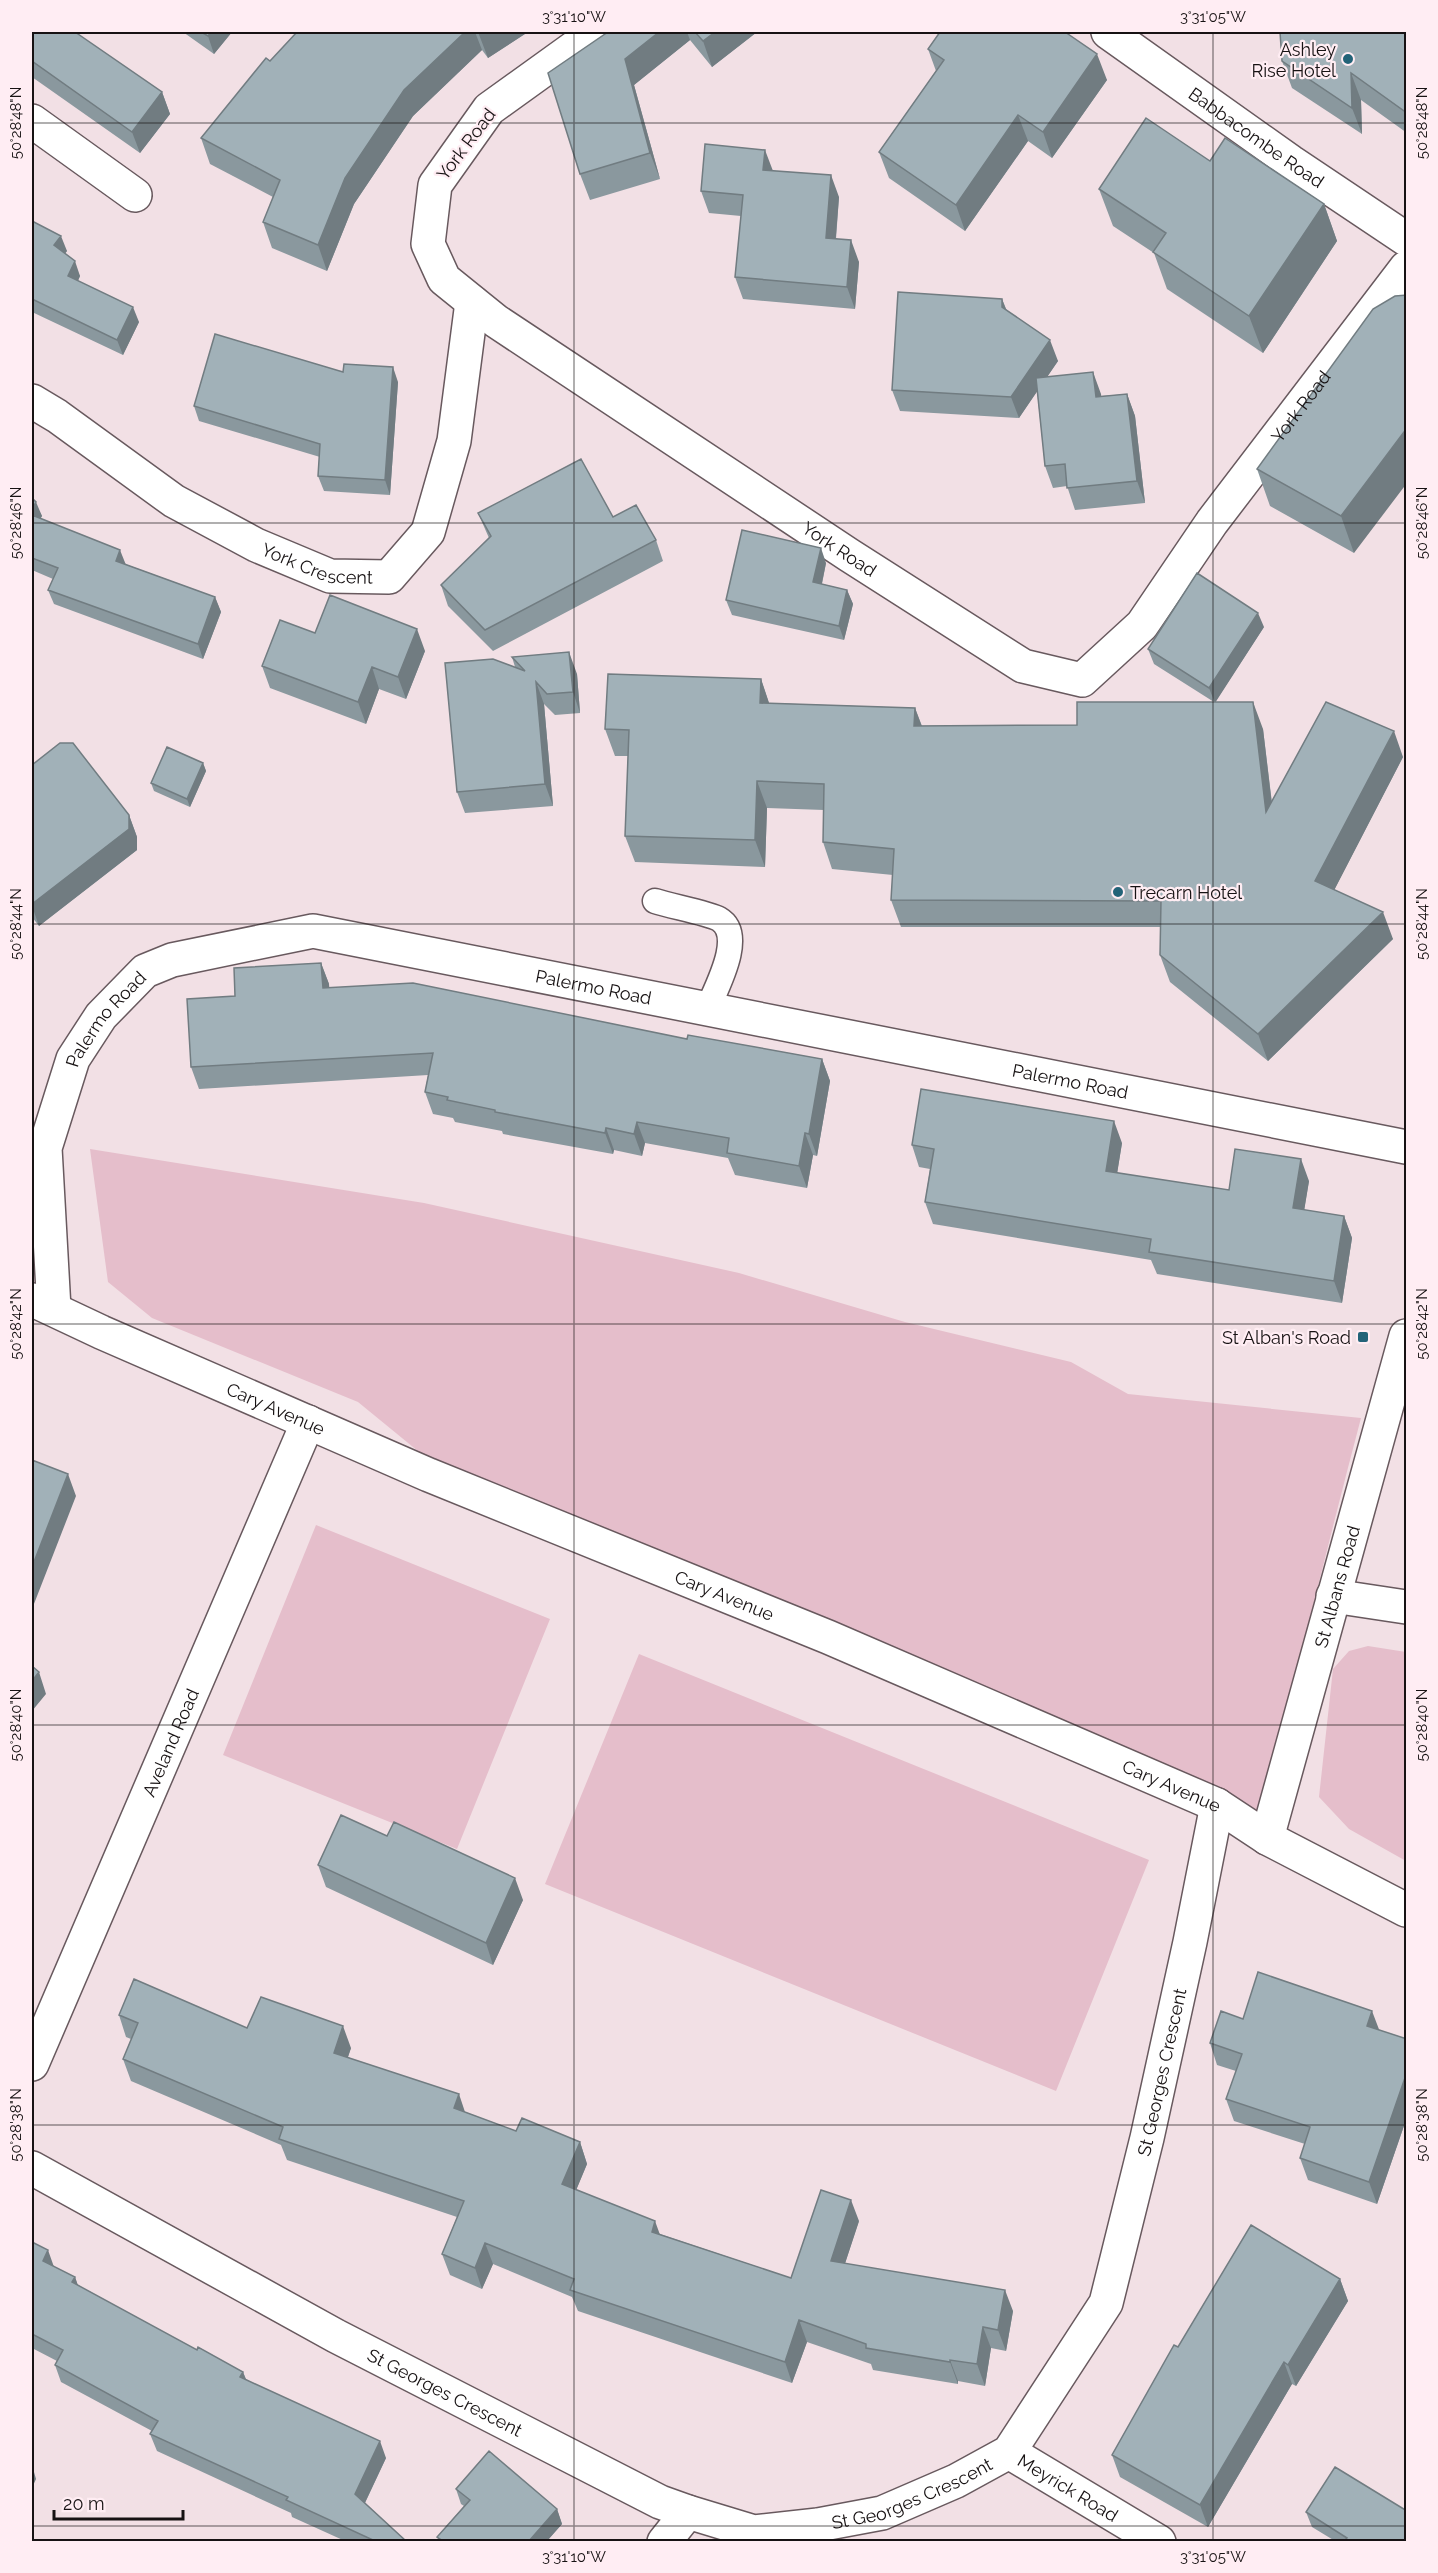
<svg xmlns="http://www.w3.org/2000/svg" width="1438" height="2573" font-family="Raleway,sans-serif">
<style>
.green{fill:#e5becb}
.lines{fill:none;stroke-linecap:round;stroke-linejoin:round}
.lane-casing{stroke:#68595e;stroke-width:27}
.street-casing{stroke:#68595e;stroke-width:36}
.primary-casing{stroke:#68595e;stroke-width:36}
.lane{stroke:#fff;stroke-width:24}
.street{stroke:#fff;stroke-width:33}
.primary{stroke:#fff;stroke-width:33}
.wall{fill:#8a989e}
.shaded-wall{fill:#717c81}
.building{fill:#a1b1b8;stroke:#717c81;stroke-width:1.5}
.ticks{fill:none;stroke:#171213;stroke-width:1.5;stroke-opacity:0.45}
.poi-dot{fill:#236378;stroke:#ffedf3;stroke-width:2}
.labels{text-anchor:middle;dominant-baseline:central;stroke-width:4.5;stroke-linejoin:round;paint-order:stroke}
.poi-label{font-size:18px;fill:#171213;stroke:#ffedf3;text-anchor:end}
.street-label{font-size:18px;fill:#171213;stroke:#ffedf3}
.neatline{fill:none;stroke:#171213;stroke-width:2}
.ticks-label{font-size:15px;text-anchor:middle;fill:#171213}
</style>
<rect width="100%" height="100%" fill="#f2e0e5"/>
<path class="green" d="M 90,1149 L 424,1203 L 739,1273 L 905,1322 L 1071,1362 L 1128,1394 L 1361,1418 C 1326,1550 1295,1682 1260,1814 L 1221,1789 L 1178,1770 L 696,1567 L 424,1456 L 358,1402 L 152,1318 L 108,1282 Z
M 316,1525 L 550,1619 L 457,1849 L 223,1755 Z
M 1368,1646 L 1406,1652 L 1406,1861 L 1349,1829 L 1319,1797 L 1333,1669 L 1349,1651 Z
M 639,1654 L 1149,1860 L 1056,2091 L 545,1884 Z"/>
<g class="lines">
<g class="lane-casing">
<path id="lane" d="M 655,901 C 670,906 708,913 719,919 C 746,935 716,988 707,1010"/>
</g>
<g class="street-casing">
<g id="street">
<path id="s1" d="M 596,32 L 489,109 L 435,185 L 428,244 L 444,279 L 496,321 L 849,555 L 1023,666 L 1082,680 L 1142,625 L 1212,522 L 1406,268"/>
<path d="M 32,121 L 135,195"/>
<path id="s2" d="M 32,401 L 57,416 L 174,501 L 256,545 L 330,576 L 389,577 L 428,532 L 454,441 L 472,302"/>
<path id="s3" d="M 33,1300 L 101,1332 L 429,1475 L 828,1637 L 1217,1805 L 1267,1838 L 1406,1910"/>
<path id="s4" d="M 54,1309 L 45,1148 L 73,1059 L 101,1016 L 145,971 L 172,960 L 313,931 L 1406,1147"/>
<path d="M 1333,1596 L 1406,1607"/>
<path id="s5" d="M 1267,1838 L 1406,1336"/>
<path id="s6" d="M 32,2064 L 308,1422"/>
<path id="s7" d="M 32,2168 L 336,2336 L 660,2502 L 688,2512 L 754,2532 L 818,2525 L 882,2513 L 956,2481 L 1009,2452 L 1106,2303 L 1147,2138 L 1190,1942 L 1217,1805"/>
<path id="s8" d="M 1009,2452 L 1159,2542"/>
<path d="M 664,2542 L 688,2512"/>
</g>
</g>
<g class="primary-casing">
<g id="primary">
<path id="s9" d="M 1108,32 L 1291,162 L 1406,239"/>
</g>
</g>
<use href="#lane" class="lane"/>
<use href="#street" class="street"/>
<use href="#primary" class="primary"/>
</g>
<path class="wall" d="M 32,32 L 162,92 L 170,114 L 140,153 L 32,77 Z
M 183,32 L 232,32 L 214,54 Z
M 297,32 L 528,32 L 488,58 L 482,50 L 413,116 L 354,204 L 327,271 L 272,248 L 263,222 L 273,197 L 210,164 L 201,138 Z
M 608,32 L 757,32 L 712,67 L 690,40 L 634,85 L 660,179 L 590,200 L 580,174 Z
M 937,32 L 1065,32 L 1107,80 L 1052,158 L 1028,141 L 965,231 L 889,178 L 879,152 L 936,71 L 928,49 L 939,33 Z
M 1407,32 L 1407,133 L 1361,100 L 1362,134 L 1292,88 L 1282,61 Z
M 1210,161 L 1324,204 L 1337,241 L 1263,353 L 1167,289 L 1154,253 L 1113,226 L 1099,189 Z
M 773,171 L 839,197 L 836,239 L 859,262 L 855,309 L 743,299 L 735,277 L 741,216 L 709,213 L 701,191 Z
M 32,221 L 67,251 L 65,253 L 80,276 L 78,281 L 139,322 L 123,355 L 32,312 Z
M 1407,295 L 1354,553 L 1270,506 L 1257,469 Z
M 1002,299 L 1007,311 L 1058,361 L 1047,377 L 1101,394 L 1101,396 L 1127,394 L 1135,416 L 1145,503 L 1075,510 L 1067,486 L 1053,488 L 1045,466 L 1037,391 L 1019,418 L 900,411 L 892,390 Z
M 343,372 L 398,382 L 390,495 L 324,491 L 318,476 L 320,457 L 199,421 L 194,406 Z
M 32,498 L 42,516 L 40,519 L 125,564 L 215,597 L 221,612 L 203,659 L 54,604 L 48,590 L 53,579 L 32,570 Z
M 478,513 L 613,517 L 656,540 L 663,561 L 493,651 L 448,606 L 441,585 L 489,538 Z
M 826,563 L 822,584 L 847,590 L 853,604 L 844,640 L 732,615 L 726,600 Z
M 1264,627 L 1215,702 L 1263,729 L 1272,803 L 1403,757 L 1334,890 L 1393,939 L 1268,1061 L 1170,982 L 1160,955 L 1160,927 L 901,927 L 891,900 L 893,875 L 832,869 L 823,842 L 824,810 L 767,808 L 765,867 L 635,862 L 625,836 L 628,756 L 615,756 L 605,729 L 761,679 L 769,703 L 915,708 L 922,726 L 1077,725 L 1214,702 L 1154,664 L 1148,649 Z
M 315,633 L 425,651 L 406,699 L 379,689 L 366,724 L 270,688 L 262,666 Z
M 512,657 L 577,674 L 580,713 L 555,715 L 544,704 L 553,806 L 465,813 L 457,792 L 515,667 Z
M 203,763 L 206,771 L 190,807 L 154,791 L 151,783 Z
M 32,765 L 129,815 L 137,837 L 137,850 L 39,926 L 32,917 Z
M 321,963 L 329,984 L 329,988 L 822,1059 L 830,1081 L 817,1156 L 813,1155 L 807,1188 L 735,1175 L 728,1158 L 645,1143 L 642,1156 L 614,1150 L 613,1154 L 503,1134 L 502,1131 L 455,1122 L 453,1118 L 433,1114 L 425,1092 L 428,1075 L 199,1089 L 191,1067 L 235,996 Z
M 1122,1143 L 1117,1173 L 1229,1190 L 1309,1181 L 1304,1210 L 1344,1216 L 1352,1238 L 1342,1303 L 1157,1274 L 1151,1260 L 933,1224 L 925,1202 L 930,1169 L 919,1167 L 912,1145 Z
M 318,1865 L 523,1900 L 493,1965 L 326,1887 Z
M 119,2015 L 247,2028 L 351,2048 L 348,2057 L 465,2112 L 516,2131 L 580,2142 L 587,2164 L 576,2190 L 660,2234 L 791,2278 L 859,2221 L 845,2263 L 1013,2311 L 1006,2351 L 991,2348 L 985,2386 L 958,2381 L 958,2384 L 873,2370 L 871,2364 L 807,2342 L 792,2383 L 578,2311 L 572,2297 L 493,2264 L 482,2289 L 450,2275 L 442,2254 L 457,2217 L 287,2160 L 281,2145 L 131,2081 L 123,2059 L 131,2039 L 126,2037 Z
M 1243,2019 L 1379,2030 L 1407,2039 L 1407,2117 L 1377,2204 L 1308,2180 L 1300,2158 L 1305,2144 L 1234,2121 L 1226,2099 L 1236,2071 L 1217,2065 L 1210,2043 Z
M 32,2242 L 54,2267 L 75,2277 L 78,2286 L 197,2350 L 243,2372 L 246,2379 L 386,2458 L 365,2503 L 406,2541 L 345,2541 L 292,2517 L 291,2513 L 157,2451 L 150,2434 L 152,2431 L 61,2382 L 55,2365 L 57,2361 L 32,2348 Z
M 1340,2279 L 1348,2301 L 1296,2386 L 1292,2384 L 1208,2527 L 1120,2477 L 1112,2455 L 1178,2347 Z
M 456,2489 L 557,2509 L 562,2524 L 547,2541 L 439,2541 L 437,2537 L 464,2506 L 461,2504 Z
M 1306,2512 L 1407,2541 L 1335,2541 L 1312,2527 Z"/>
<path class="shaded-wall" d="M 211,32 L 232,32 L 214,54 L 208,36 Z
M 465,32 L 475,32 L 482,50 L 413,116 L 354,204 L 327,271 L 318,245 L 345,178 L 404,90 Z
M 478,32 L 528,32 L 488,58 Z
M 659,32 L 687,32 L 690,40 L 634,85 L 660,179 L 650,153 L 625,59 Z
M 715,32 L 757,32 L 712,67 L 703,41 Z
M 1097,54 L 1107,80 L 1052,158 L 1043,132 Z
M 1351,73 L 1361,100 L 1362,134 L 1352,108 Z
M 162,92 L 170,114 L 140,153 L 132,132 Z
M 1018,115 L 1028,141 L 965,231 L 956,205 Z
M 765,150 L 773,171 L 763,170 Z
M 831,175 L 839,197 L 834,260 L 826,238 Z
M 1324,204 L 1337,241 L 1263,353 L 1249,316 Z
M 61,236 L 67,251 L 60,260 L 54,245 Z
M 851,240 L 859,262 L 855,309 L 847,287 Z
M 75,261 L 80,276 L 73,291 L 68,276 Z
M 1002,299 L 1010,320 L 1002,307 Z
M 133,307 L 139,322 L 123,355 L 117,340 Z
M 1050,340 L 1058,361 L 1019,418 L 1011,397 Z
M 393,367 L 398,382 L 390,495 L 385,480 Z
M 1093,372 L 1101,394 L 1104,418 L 1096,397 Z
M 1127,394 L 1135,416 L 1145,503 L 1137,481 Z
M 1407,428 L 1407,483 L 1354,553 L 1341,516 Z
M 36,502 L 42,516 L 34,529 L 32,523 L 32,509 Z
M 821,548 L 826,563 L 819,597 L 813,582 Z
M 120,550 L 126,565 L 116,561 Z
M 847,590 L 853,604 L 844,640 L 839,626 Z
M 215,597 L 221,612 L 203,659 L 198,644 Z
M 1258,613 L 1264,627 L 1215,703 L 1209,688 Z
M 417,629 L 425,651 L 406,699 L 398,677 Z
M 569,652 L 577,674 L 580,713 L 573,692 Z
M 372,667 L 379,689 L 366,724 L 358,702 Z
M 761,679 L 770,706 L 760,703 Z
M 536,682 L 544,704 L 553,806 L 545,784 Z
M 1253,702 L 1263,729 L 1276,839 L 1266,812 Z
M 915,708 L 925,735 L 914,726 Z
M 1394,731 L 1403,757 L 1325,908 L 1315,881 Z
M 203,763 L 206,771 L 190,807 L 187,799 Z
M 757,781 L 767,808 L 765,867 L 755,840 Z
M 129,815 L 137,837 L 137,850 L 39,926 L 32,906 L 32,904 Z
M 1383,912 L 1393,939 L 1268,1061 L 1258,1034 Z
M 321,963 L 329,984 L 331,1010 L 323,988 Z
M 822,1059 L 830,1081 L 817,1156 L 809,1134 Z
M 1114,1121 L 1122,1143 L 1114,1193 L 1106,1171 Z
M 637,1122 L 645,1143 L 642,1156 L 634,1134 Z
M 606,1128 L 614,1150 L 613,1154 L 605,1133 Z
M 805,1133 L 813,1155 L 807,1188 L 799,1166 Z
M 1301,1159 L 1309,1181 L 1301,1230 L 1293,1208 Z
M 1344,1216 L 1352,1238 L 1342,1303 L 1334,1281 Z
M 68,1474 L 76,1496 L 32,1609 L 32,1567 Z
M 39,1672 L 46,1694 L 32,1711 L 32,1681 Z
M 515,1878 L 523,1900 L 493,1965 L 486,1943 Z
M 1372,2011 L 1380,2032 L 1367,2026 Z
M 343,2026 L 351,2048 L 342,2074 L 334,2053 Z
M 1407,2072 L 1407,2117 L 1377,2204 L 1369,2182 Z
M 459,2094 L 466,2115 L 454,2108 Z
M 580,2142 L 587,2164 L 570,2205 L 562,2184 Z
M 851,2200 L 859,2221 L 839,2282 L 831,2261 Z
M 655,2221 L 663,2243 L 652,2232 Z
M 485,2243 L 493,2264 L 482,2289 L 475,2268 Z
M 48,2250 L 54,2267 L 43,2261 Z
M 75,2277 L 81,2294 L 72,2282 Z
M 1340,2279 L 1348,2301 L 1296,2386 L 1288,2365 Z
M 1005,2290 L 1013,2311 L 1006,2351 L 998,2330 Z
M 799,2320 L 807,2342 L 792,2383 L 785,2362 Z
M 983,2327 L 991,2348 L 985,2386 L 977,2364 Z
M 950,2360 L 958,2381 L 958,2384 L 950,2362 Z
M 1284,2362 L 1292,2384 L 1208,2527 L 1200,2505 Z
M 243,2372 L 249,2388 L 240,2377 Z
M 380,2441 L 386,2458 L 361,2511 L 355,2494 Z
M 32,2465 L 36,2479 L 32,2488 Z
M 557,2509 L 562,2524 L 547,2541 L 529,2541 Z"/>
<path class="building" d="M 32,32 L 75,32 L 162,92 L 132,132 L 32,61 Z
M 201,32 L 211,32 L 208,36 Z
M 297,32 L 465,32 L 404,90 L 345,178 L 318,245 L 263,222 L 280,180 L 201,138 L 266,58 L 270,61 Z
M 608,32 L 659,32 L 625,59 L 650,153 L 580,174 L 548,73 Z
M 695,32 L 715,32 L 703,41 Z
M 940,32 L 1065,32 L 1097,54 L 1043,132 L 1018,115 L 956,205 L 879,152 L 944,60 L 928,49 Z
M 1280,32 L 1407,32 L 1407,113 L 1351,73 L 1352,108 L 1282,61 Z
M 1146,118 L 1210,161 L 1225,138 L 1324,204 L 1249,316 L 1153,252 L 1166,233 L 1099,189 Z
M 705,144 L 765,150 L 763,170 L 831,175 L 826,238 L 851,240 L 847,287 L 735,277 L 743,195 L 701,191 Z
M 32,221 L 61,236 L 54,245 L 75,261 L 68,276 L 133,307 L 117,340 L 32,299 Z
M 898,292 L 1002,299 L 1002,307 L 1050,340 L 1011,397 L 892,390 Z
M 1407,295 L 1407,428 L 1341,516 L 1257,469 L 1373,309 L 1395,296 Z
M 215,334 L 343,372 L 344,364 L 393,367 L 385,480 L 318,476 L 320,444 L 194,406 Z
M 1093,372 L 1096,397 L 1127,394 L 1137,481 L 1067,488 L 1065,464 L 1045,466 L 1036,378 Z
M 581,459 L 613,517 L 636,505 L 656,540 L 485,630 L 441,585 L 491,536 L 478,513 Z
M 32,498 L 36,502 L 32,509 Z
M 32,515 L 120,550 L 116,561 L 215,597 L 198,644 L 48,590 L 58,568 L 32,558 Z
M 742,530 L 821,548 L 813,582 L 847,590 L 839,626 L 726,600 Z
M 1197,573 L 1258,613 L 1209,688 L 1148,649 Z
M 330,595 L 417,629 L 398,677 L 372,667 L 358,702 L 262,666 L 280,620 L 315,633 Z
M 569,652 L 573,692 L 547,694 L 536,682 L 545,784 L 457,792 L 445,663 L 493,659 L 525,671 L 512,657 Z
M 608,674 L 761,679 L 760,703 L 915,708 L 914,726 L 1077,725 L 1077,702 L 1253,702 L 1266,812 L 1326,702 L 1394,731 L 1315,881 L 1383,912 L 1258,1034 L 1160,955 L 1161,901 L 891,900 L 894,849 L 823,842 L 824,784 L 757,781 L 755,840 L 625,836 L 629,730 L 605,729 Z
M 60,743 L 73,743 L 129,815 L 129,829 L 32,904 L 32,774 L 33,772 L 32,771 L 32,765 Z
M 167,747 L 203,763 L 187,799 L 151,783 Z
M 321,963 L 323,988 L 413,983 L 687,1039 L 688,1035 L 822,1059 L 809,1134 L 805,1133 L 799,1166 L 727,1153 L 729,1138 L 637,1122 L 634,1134 L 606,1128 L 605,1133 L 495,1112 L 495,1110 L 447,1100 L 448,1097 L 425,1092 L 433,1053 L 191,1067 L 187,999 L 235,996 L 234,968 Z
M 921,1089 L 1114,1121 L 1106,1171 L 1229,1190 L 1235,1149 L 1301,1159 L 1293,1208 L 1344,1216 L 1334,1281 L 1149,1252 L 1151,1239 L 925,1202 L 934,1149 L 912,1145 Z
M 32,1460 L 68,1474 L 32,1567 Z
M 32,1666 L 39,1672 L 32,1681 Z
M 341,1815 L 387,1836 L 394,1822 L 515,1878 L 486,1943 L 318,1865 Z
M 1258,1972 L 1372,2011 L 1367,2026 L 1407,2039 L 1407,2072 L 1369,2182 L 1300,2158 L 1310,2127 L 1226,2099 L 1242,2054 L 1210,2043 L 1221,2011 L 1243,2019 Z
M 134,1979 L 247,2028 L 261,1997 L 343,2026 L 334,2053 L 459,2094 L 454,2108 L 516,2131 L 522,2118 L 580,2142 L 562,2184 L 655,2221 L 652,2232 L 791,2278 L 821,2190 L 851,2200 L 831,2261 L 1005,2290 L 998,2330 L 983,2327 L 977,2364 L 950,2360 L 950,2362 L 866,2348 L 866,2344 L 799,2320 L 785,2362 L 570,2290 L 574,2279 L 485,2243 L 475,2268 L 442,2254 L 464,2201 L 279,2139 L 283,2127 L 123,2059 L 138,2023 L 119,2015 Z
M 1251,2225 L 1340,2279 L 1288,2365 L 1284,2362 L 1200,2505 L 1112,2455 L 1174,2345 L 1178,2347 Z
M 32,2242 L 48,2250 L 43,2261 L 75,2277 L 72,2282 L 197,2350 L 198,2347 L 243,2372 L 240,2377 L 380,2441 L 355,2494 L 406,2541 L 375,2541 L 286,2500 L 288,2497 L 150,2434 L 158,2421 L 55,2365 L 63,2350 L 32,2334 Z
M 489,2451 L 557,2509 L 529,2541 L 443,2541 L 437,2537 L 470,2500 L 456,2489 Z
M 1335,2467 L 1407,2511 L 1407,2541 L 1344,2541 L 1347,2538 L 1306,2512 Z"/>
<path class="ticks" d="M 574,32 L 574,2542M 1213,32 L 1213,2542M 32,123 L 1406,123M 32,523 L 1406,523M 32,924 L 1406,924M 32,1324 L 1406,1324M 32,1725 L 1406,1725M 32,2125 L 1406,2125M 32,2526 L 1406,2526"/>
<g class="poi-dot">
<circle cx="1348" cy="59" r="6"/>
<circle cx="1118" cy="892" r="6"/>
<rect x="1357" y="1331" width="12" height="12" rx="3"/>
</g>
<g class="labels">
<g class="poi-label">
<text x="1336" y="49">Ashley<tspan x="1336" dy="21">Rise Hotel</tspan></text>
<text x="1130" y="892" text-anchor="start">Trecarn Hotel</text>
<text x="1351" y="1337">St Alban's Road</text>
</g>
<g class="street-label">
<text stroke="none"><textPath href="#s9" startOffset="182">Babbacombe Road</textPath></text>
<text transform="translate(466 144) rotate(-53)">York Road</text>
<text stroke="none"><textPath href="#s1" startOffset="1432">York Road</textPath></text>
<text stroke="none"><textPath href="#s1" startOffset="802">York Road</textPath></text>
<text stroke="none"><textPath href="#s2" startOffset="332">York Crescent</textPath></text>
<text stroke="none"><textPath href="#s4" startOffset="828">Palermo Road</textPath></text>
<text stroke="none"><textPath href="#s4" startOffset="306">Palermo Road</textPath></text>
<text stroke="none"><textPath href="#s4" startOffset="1314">Palermo Road</textPath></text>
<text stroke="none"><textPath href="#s3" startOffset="266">Cary Avenue</textPath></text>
<text stroke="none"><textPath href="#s5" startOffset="261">St Albans Road</textPath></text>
<text stroke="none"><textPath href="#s3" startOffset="752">Cary Avenue</textPath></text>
<text stroke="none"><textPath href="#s6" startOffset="350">Aveland Road</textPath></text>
<text stroke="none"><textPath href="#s3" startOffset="1238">Cary Avenue</textPath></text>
<text stroke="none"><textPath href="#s7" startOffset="1496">St Georges Crescent</textPath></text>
<text stroke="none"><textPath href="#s7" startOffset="470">St Georges Crescent</textPath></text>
<text stroke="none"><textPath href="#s8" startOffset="69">Meyrick Road</textPath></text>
<text stroke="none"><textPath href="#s7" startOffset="974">St Georges Crescent</textPath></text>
</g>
</g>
<rect width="1438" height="2573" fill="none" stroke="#ffedf3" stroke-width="66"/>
<path d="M54 2510v9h129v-9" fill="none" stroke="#171213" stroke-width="3"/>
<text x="63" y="2510" font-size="18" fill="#171213" stroke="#ffedf3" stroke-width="4.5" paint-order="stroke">20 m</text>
<rect x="33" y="33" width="1372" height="2507" class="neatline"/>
<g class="ticks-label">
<text x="574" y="22">3°31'10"W</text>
<text x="1213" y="22">3°31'05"W</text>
<text transform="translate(16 123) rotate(-90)" y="5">50°28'48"N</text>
<text transform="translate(1422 123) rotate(-90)" y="5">50°28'48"N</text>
<text transform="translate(16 523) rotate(-90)" y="5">50°28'46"N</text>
<text transform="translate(1422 523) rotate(-90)" y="5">50°28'46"N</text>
<text transform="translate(16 924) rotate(-90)" y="5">50°28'44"N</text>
<text transform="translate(1422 924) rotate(-90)" y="5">50°28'44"N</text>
<text transform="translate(16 1324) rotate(-90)" y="5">50°28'42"N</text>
<text transform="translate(1422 1324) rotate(-90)" y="5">50°28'42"N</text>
<text transform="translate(16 1725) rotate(-90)" y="5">50°28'40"N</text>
<text transform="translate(1422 1725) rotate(-90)" y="5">50°28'40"N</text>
<text transform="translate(16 2125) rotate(-90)" y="5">50°28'38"N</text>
<text transform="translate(1422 2125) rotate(-90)" y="5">50°28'38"N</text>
<text x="574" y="2562">3°31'10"W</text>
<text x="1213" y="2562">3°31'05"W</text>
</g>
</svg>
